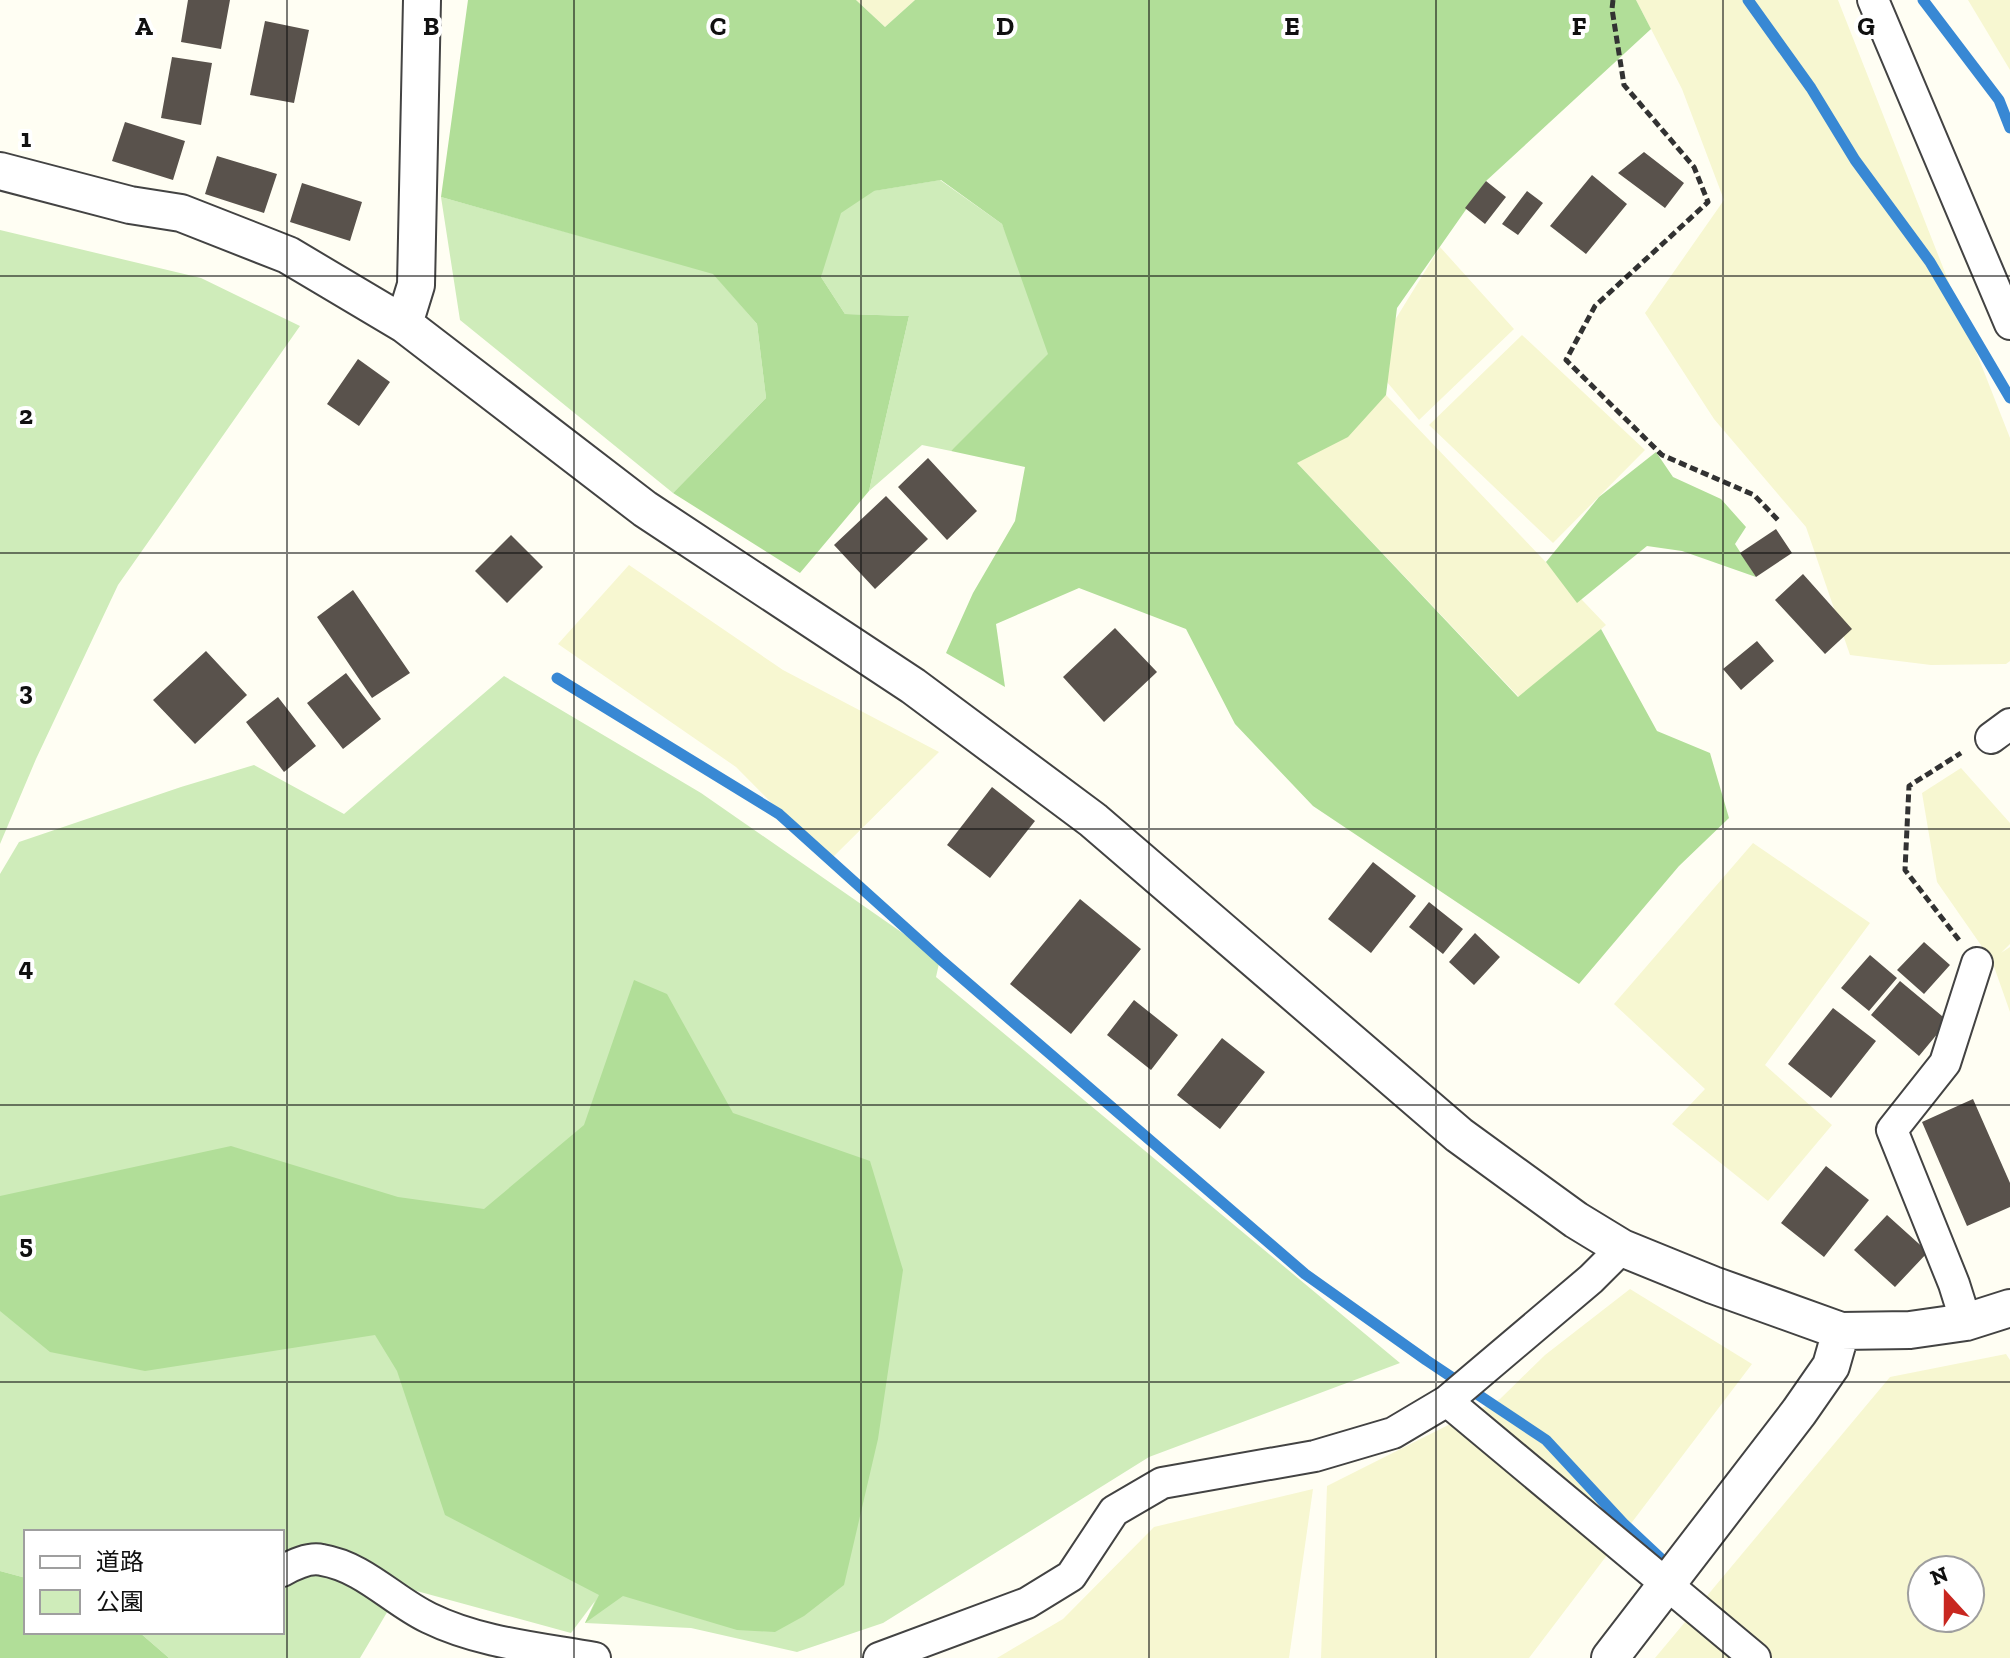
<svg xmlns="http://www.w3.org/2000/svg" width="2010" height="1658" font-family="'Zilla Slab','Noto Sans JP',serif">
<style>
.farmland{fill:#f7f7d1;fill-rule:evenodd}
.green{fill:#cfecba}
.forest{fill:#b1de98}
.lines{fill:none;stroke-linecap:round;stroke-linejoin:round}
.stream{stroke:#3888d4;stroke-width:11}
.building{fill:#59524c}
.minor-casing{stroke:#434343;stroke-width:34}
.tertiary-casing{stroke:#434343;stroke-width:40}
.path{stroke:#323232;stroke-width:5;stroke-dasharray:8 4;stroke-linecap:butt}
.minor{stroke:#fff;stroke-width:30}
.tertiary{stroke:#fff;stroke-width:36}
.grid{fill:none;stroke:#101010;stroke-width:2;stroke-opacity:0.55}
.grid-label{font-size:26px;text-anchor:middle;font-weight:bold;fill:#101010;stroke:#fff;stroke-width:8;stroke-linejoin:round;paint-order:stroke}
</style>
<rect width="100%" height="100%" fill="#fffef3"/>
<path class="farmland" d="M 856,0 L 915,0 L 885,27 Z
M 1636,0 L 1838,0 L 2010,438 L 2010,661 L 2006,664 L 1931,665 L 1850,655 L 1806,527 L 1714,419 L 1645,313 L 1724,200 L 1682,89 Z
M 1968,0 L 2010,0 L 2010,70 Z
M 1440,247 L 1514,329 L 1419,420 L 1387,382 L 1395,320 Z
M 1522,335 L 1645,450 L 1553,543 L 1429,425 Z
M 1386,395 L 1606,625 L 1519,697 L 1297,463 Z
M 629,565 L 783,670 L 939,752 L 829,861 L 736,767 L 558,644 Z
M 1961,768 L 2010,823 L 2010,944 L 2001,953 L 2010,947 L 2010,1012 L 1992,961 L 1937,882 L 1922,793 Z
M 1753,843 L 1870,923 L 1765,1065 L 1832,1125 L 1768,1201 L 1672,1124 L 1705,1089 L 1614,1004 Z
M 1630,1289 L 1752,1364 L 1529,1658 L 1321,1658 L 1327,1486 L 1500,1399 L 1545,1355 Z
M 2006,1354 L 2010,1360 L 2010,1658 L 1655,1658 L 1890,1377 ZM 1922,1570 L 1970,1570 L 1970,1618 L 1922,1618 Z
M 1313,1489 L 1289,1658 L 997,1658 L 1063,1619 L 1154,1527 Z"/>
<path class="green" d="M 940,180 L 1002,224 L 1062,362 L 951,451 L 922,445 L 869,491 L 909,316 L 845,314 L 821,277 L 833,210 L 873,191 Z
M 441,197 L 713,273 L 757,324 L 766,398 L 673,493 L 460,320 Z
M 0,230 L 201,278 L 300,326 L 118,585 L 36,759 L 0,844 Z
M 504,676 L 701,793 L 940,959 L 936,977 L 1400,1363 L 1149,1457 L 883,1623 L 797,1652 L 691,1628 L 585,1623 L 595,1601 L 571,1633 L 402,1587 L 360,1658 L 169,1658 L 139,1632 L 282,1632 L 282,1532 L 26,1532 L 26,1578 L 0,1571 L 0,874 L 19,842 L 181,787 L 254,765 L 344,814 Z"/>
<path class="forest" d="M 468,0 L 856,0 L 885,27 L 915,0 L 1636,0 L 1651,29 L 1486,181 L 1397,308 L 1386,395 L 1348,437 L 1297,463 L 1518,697 L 1601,629 L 1657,731 L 1710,753 L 1729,818 L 1679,866 L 1579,984 L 1313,806 L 1235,724 L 1186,629 L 1079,588 L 996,624 L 1005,687 L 946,653 L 973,593 L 1015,521 L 1025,467 L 951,451 L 1048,354 L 1002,224 L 941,180 L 874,191 L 841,213 L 821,277 L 845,314 L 909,316 L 869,491 L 800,573 L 673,493 L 766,398 L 757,324 L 713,274 L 441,197 Z
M 1656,452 L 1673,477 L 1721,499 L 1746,527 L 1735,544 L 1756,577 L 1682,551 L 1647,546 L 1577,603 L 1546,562 L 1599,497 Z
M 634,980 L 667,994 L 733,1113 L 870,1161 L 903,1270 L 878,1439 L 844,1585 L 804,1616 L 775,1632 L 737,1630 L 623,1596 L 585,1623 L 599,1595 L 445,1515 L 397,1371 L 375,1335 L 145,1371 L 50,1352 L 0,1311 L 0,1196 L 231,1146 L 398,1197 L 484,1209 L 584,1125 Z
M 0,1571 L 26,1578 L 26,1632 L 139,1632 L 169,1658 L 0,1658 Z"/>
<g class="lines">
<path class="stream" d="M 1748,0 L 1811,88 L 1855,160 L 1930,262 L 2010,398
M 1923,0 L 1999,100 L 2010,128
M 557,678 L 779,814 L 940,959 L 1305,1274 L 1426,1360 L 1546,1440 L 1623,1523 L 1671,1568"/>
</g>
<path class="building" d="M 188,0 L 230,0 L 221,49 L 181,42 Z
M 265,21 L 309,30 L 294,103 L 250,95 Z
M 172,57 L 212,63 L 201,125 L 161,118 Z
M 125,122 L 185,141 L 173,180 L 112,161 Z
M 1644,152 L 1684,183 L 1665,208 L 1618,173 Z
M 217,156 L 277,174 L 264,213 L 205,194 Z
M 1592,175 L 1627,204 L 1586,254 L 1550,226 Z
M 1486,181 L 1506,197 L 1485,224 L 1465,208 Z
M 302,183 L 362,202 L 350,241 L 290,222 Z
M 1527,191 L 1543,203 L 1518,235 L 1502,224 Z
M 358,359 L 390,382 L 359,426 L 327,404 Z
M 928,458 L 977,511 L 947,540 L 898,487 Z
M 886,496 L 928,539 L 875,589 L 834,545 Z
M 1776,529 L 1792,553 L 1756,577 L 1740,553 Z
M 511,535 L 543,567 L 507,603 L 475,571 Z
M 1803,574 L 1852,629 L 1825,654 L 1775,600 Z
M 353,590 L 410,673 L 372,698 L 317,617 Z
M 1115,628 L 1157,672 L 1104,722 L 1063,677 Z
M 1757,641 L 1774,661 L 1741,690 L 1723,669 Z
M 206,651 L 247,695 L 195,744 L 153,700 Z
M 346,673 L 381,719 L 343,749 L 307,703 Z
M 278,697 L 316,746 L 284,772 L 246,722 Z
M 992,787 L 1035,821 L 990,878 L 947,845 Z
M 1373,862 L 1416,896 L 1371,953 L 1328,919 Z
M 1080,899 L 1141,949 L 1071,1034 L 1010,984 Z
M 1429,902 L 1463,929 L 1443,954 L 1409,927 Z
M 1475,933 L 1500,957 L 1474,985 L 1449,962 Z
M 1924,942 L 1950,965 L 1924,994 L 1897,970 Z
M 1870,955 L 1897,978 L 1869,1011 L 1841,988 Z
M 1900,981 L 1948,1021 L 1919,1056 L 1871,1015 Z
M 1134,1000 L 1178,1035 L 1151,1070 L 1107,1035 Z
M 1833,1008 L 1876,1041 L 1831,1098 L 1788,1064 Z
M 1222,1038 L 1265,1072 L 1220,1129 L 1177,1095 Z
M 1973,1099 L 2010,1183 L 2010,1207 L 1967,1226 L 1922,1122 Z
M 1826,1166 L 1869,1200 L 1824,1257 L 1781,1223 Z
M 1887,1215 L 1928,1252 L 1895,1287 L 1854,1250 Z"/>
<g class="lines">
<g class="minor-casing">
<path id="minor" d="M 1873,0 L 2010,324
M 1991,738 L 2010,724
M 1966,1322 L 1954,1284 L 1892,1130 L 1945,1063 L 1977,963
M 1447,1401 L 1755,1658
M 282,1571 C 293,1565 309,1557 322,1560 C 364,1567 393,1601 429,1618 C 480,1643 540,1648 595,1658
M 879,1658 L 1027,1603 L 1071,1576 L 1114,1511 L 1162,1483 L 1315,1456 L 1393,1433 L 1447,1401 L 1591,1279 L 1622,1248"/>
</g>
<g class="tertiary-casing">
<path id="tertiary" d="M 0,171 L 130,205 L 181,213 L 288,255 L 404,324 L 645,509 L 913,686 L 1093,820 L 1459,1135 L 1576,1220 L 1622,1248 L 1713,1285 L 1841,1331 L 1910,1330 L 1966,1322 L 2010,1308
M 404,324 L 416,285 L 422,0
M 1610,1658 L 1799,1412 L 1831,1366 L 1841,1331"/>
</g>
<path class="path" d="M 1613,0 L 1612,9 L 1624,85 L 1694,167 L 1708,202 L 1595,306 L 1566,360 L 1662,455 L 1754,495 L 1778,520
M 1959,940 L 1905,870 L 1909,786 L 1961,753"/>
<use href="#minor" class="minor"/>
<use href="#tertiary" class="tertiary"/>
</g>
<path class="grid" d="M 287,0 L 287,1658M 574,0 L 574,1658M 861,0 L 861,1658M 1149,0 L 1149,1658M 1436,0 L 1436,1658M 1723,0 L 1723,1658M 0,276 L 2010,276M 0,553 L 2010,553M 0,829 L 2010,829M 0,1105 L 2010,1105M 0,1382 L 2010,1382"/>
<g class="grid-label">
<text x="144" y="35">A</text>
<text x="431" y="35">B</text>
<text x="718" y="35">C</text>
<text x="1005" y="35">D</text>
<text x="1292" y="35">E</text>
<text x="1579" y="35">F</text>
<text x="1866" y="35">G</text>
<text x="26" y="147">1</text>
<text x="26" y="424">2</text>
<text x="26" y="700">3</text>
<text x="26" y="976">4</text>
<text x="26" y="1253">5</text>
</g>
<rect x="24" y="1530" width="260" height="104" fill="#ffffff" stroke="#9f9f9f" stroke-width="2"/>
<rect x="40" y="1556" width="40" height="12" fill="#ffffff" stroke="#9f9f9f" stroke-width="2"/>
<text x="96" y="1570" font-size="24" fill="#101010">道路</text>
<rect x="40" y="1590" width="40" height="24" fill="#cfecba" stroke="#9f9f9f" stroke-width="2"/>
<text x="96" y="1610" font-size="24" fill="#101010">公園</text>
<g transform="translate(1946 1594) rotate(339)"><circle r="38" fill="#ffffff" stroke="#9f9f9f" stroke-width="2"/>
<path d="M0-6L14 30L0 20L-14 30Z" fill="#c82720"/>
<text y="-12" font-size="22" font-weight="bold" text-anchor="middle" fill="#101010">N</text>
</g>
</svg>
